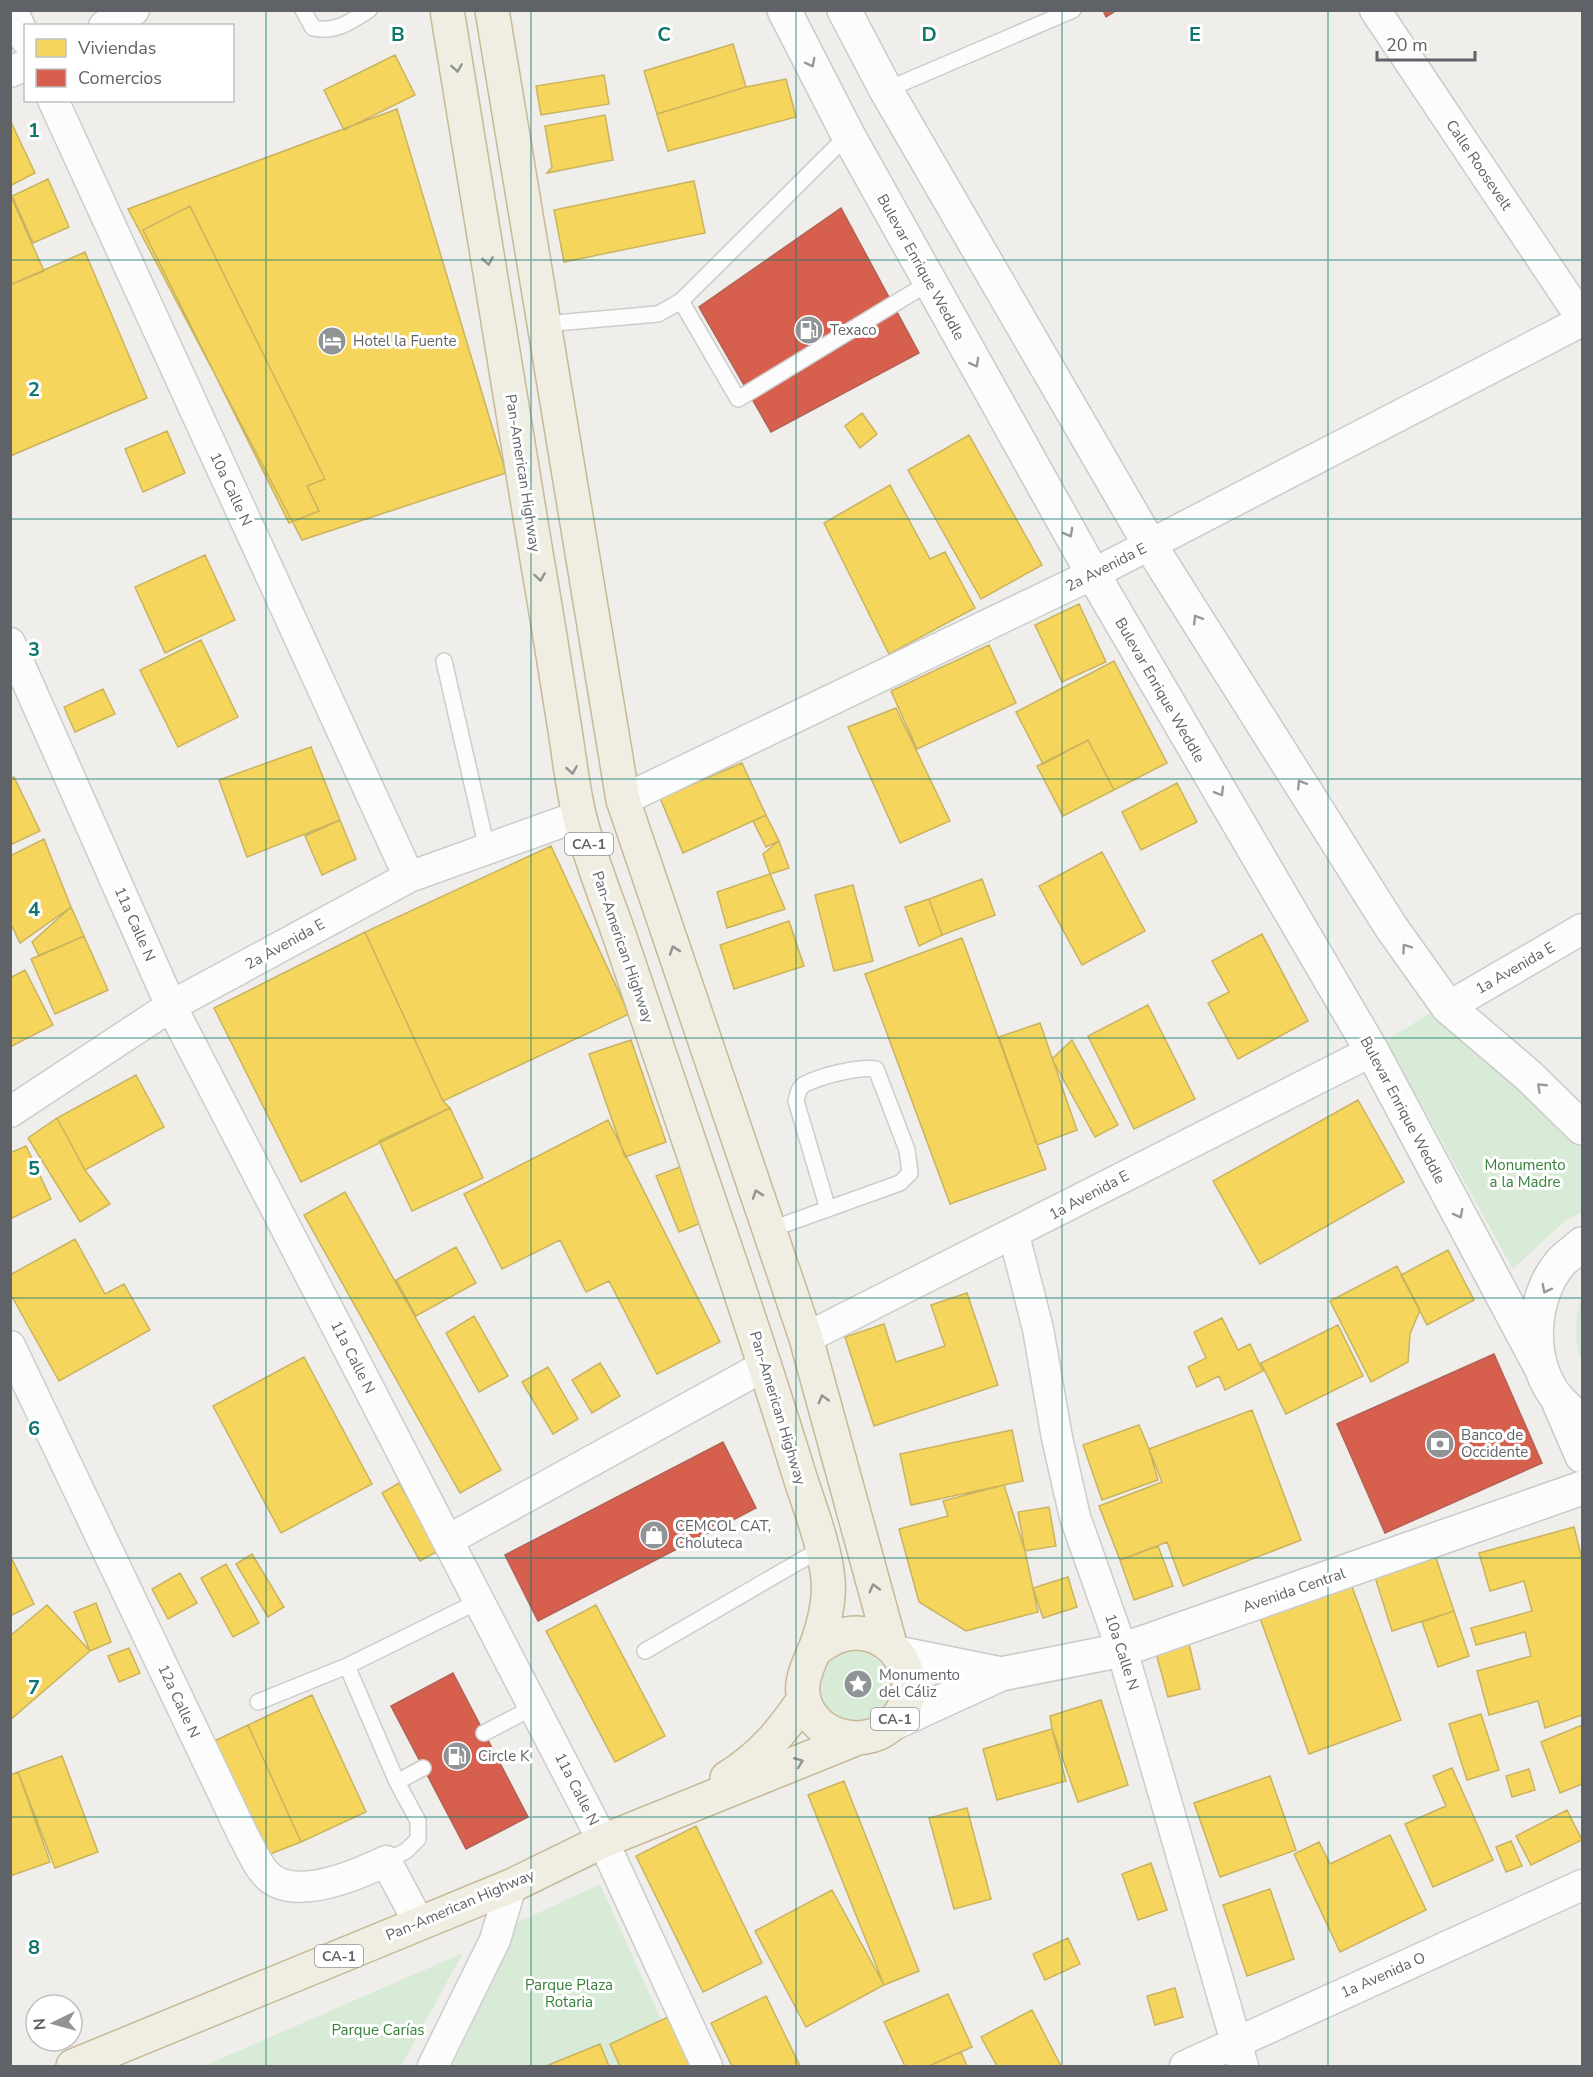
<svg xmlns="http://www.w3.org/2000/svg" width="1593" height="2077" font-family="'Nunito Sans',sans-serif">
<style>
.green{fill:#d8ebd6}
.homes{fill:#f6d55c;stroke:#c9b360;stroke-width:1.5}
.shops{fill:#d6604d;stroke:#b26155;stroke-width:1.5}
.lines{fill:none;stroke-linecap:round;stroke-linejoin:round}
.lane-casing{stroke:#cbcccc;stroke-width:18}
.street-casing{stroke:#cbcccc;stroke-width:33}
.secondary-casing{stroke:#cacacb;stroke-width:36}
.highway-casing{stroke:#c8b996;stroke-width:36}
.lane{stroke:#fdfcfc;stroke-width:15}
.street{stroke:#fdfcfc;stroke-width:30}
.secondary{stroke:#fdfcfc;stroke-width:33}
.highway{stroke:#f0ede3;stroke-width:33}
.oneway{stroke:#96999c}
.oneway2{stroke:#929393}
.grid{fill:none;stroke:#0f766e;stroke-width:1.5;stroke-opacity:0.55}
.labels{text-anchor:middle;dominant-baseline:central;stroke-width:6;stroke-linejoin:round;paint-order:stroke}
.shield{fill:#fff;stroke:#8f9295;stroke-width:1.5}
.shield-label{font-size:14px;font-weight:bold;fill:#5f6368}
.street-label{font-size:15px;fill:#5f6368;stroke:#fff}
.poi-label{font-size:15px;fill:#5f6368;stroke:#fff;text-anchor:start}
.park-label{font-size:15px;fill:#348238;stroke:#fff}
.grid-label{font-size:20px;text-anchor:middle;font-weight:bold;fill:#0f766e;stroke:#fff;stroke-width:6;stroke-linejoin:round;paint-order:stroke}
</style>
<rect width="100%" height="100%" fill="#efeeea"/>
<path class="green" d="M 1433,1011 L 1582,1148 L 1582,1212 L 1566,1220 L 1513,1269 L 1386,1041 Z
M 1582,1298 L 1582,1361 C 1573,1339 1574,1320 1582,1298 Z
M 871,1645 L 897,1674 L 887,1711 L 865,1724 L 838,1720 L 819,1701 L 817,1673 L 832,1651 Z
M 600,1884 L 672,2044 L 620,2066 L 452,2066 L 512,1942 L 506,1928 Z
M 463,1953 L 401,2066 L 204,2066 Z"/>
<path class="homes" d="M 733,44 L 746,87 L 657,114 L 644,71 Z
M 395,55 L 415,95 L 344,130 L 324,90 Z
M 604,75 L 609,104 L 541,115 L 536,86 Z
M 786,79 L 796,117 L 668,151 L 657,114 L 746,87 Z
M 397,109 L 506,473 L 302,540 L 128,209 Z
M 605,115 L 613,160 L 547,173 L 552,167 L 545,126 Z
M 10,120 L 35,173 L 10,186 Z
M 48,179 L 69,227 L 33,243 L 12,196 Z
M 694,181 L 705,233 L 564,262 L 554,210 Z
M 10,194 L 44,271 L 10,285 Z
M 190,206 L 325,479 L 307,486 L 319,511 L 289,523 L 143,230 Z
M 85,252 L 147,398 L 10,456 L 10,285 Z
M 862,413 L 877,434 L 860,448 L 845,426 Z
M 167,431 L 185,473 L 143,492 L 125,449 Z
M 969,435 L 1042,565 L 981,599 L 908,470 Z
M 890,485 L 930,559 L 945,552 L 975,608 L 889,654 L 824,523 Z
M 205,555 L 235,620 L 165,653 L 135,587 Z
M 1079,604 L 1106,662 L 1062,682 L 1035,625 Z
M 201,640 L 238,717 L 178,747 L 140,670 Z
M 989,645 L 1016,703 L 917,749 L 891,691 Z
M 1114,661 L 1167,763 L 1114,790 L 1088,740 L 1043,764 L 1016,712 Z
M 103,689 L 115,714 L 75,732 L 64,707 Z
M 896,708 L 950,821 L 900,843 L 848,727 Z
M 1088,740 L 1114,790 L 1063,816 L 1037,766 Z
M 311,747 L 340,820 L 247,857 L 219,780 Z
M 742,763 L 766,815 L 683,853 L 660,798 Z
M 14,777 L 40,831 L 10,845 L 10,779 Z
M 1177,783 L 1197,822 L 1141,850 L 1122,812 Z
M 766,815 L 779,841 L 766,847 L 753,821 Z
M 340,820 L 356,859 L 322,875 L 305,836 Z
M 44,839 L 71,907 L 20,943 L 10,922 L 10,856 Z
M 779,841 L 789,868 L 770,874 L 763,854 Z
M 551,846 L 629,1014 L 443,1101 L 365,932 Z
M 1102,852 L 1145,931 L 1082,965 L 1039,886 Z
M 770,874 L 785,909 L 727,928 L 717,892 Z
M 982,879 L 995,915 L 942,935 L 929,899 Z
M 853,885 L 873,961 L 834,971 L 815,895 Z
M 929,899 L 942,935 L 919,946 L 905,907 Z
M 71,907 L 84,936 L 39,956 L 32,942 Z
M 789,921 L 804,966 L 734,989 L 720,945 Z
M 365,932 L 443,1101 L 450,1108 L 301,1182 L 214,1008 Z
M 1262,934 L 1308,1021 L 1238,1059 L 1208,1003 L 1229,992 L 1212,961 Z
M 84,936 L 108,990 L 55,1014 L 31,959 Z
M 962,938 L 1046,1169 L 950,1204 L 865,974 Z
M 25,970 L 53,1025 L 10,1047 L 10,978 Z
M 1148,1005 L 1195,1099 L 1134,1129 L 1088,1036 Z
M 1040,1023 L 1077,1130 L 1037,1145 L 999,1037 Z
M 631,1040 L 666,1142 L 625,1157 L 589,1054 Z
M 1072,1040 L 1118,1125 L 1095,1137 L 1052,1059 Z
M 136,1075 L 164,1127 L 85,1170 L 57,1118 Z
M 1358,1100 L 1404,1182 L 1260,1264 L 1213,1181 Z
M 450,1108 L 483,1178 L 412,1211 L 379,1141 Z
M 57,1118 L 85,1170 L 110,1204 L 80,1222 L 28,1138 Z
M 608,1120 L 720,1342 L 657,1374 L 609,1281 L 586,1292 L 560,1240 L 502,1269 L 464,1194 Z
M 26,1146 L 51,1199 L 10,1219 L 10,1153 Z
M 680,1167 L 703,1222 L 679,1232 L 656,1176 Z
M 345,1192 L 501,1470 L 460,1493 L 304,1215 Z
M 75,1239 L 105,1294 L 124,1284 L 150,1330 L 59,1381 L 10,1293 L 10,1275 Z
M 456,1247 L 476,1283 L 416,1316 L 396,1280 Z
M 1448,1250 L 1474,1300 L 1427,1325 L 1401,1275 Z
M 1397,1266 L 1420,1310 L 1410,1334 L 1408,1362 L 1371,1382 L 1330,1301 Z
M 967,1293 L 998,1385 L 874,1426 L 845,1337 L 884,1324 L 896,1362 L 945,1346 L 931,1305 Z
M 474,1316 L 508,1376 L 479,1392 L 446,1333 Z
M 1222,1318 L 1238,1350 L 1250,1344 L 1263,1371 L 1225,1390 L 1219,1376 L 1197,1387 L 1188,1367 L 1206,1358 L 1194,1332 Z
M 1338,1325 L 1363,1376 L 1286,1414 L 1261,1363 Z
M 304,1357 L 372,1484 L 281,1533 L 213,1406 Z
M 600,1363 L 620,1396 L 592,1413 L 572,1380 Z
M 548,1367 L 578,1419 L 553,1434 L 522,1382 Z
M 1252,1410 L 1301,1540 L 1183,1586 L 1167,1542 L 1120,1560 L 1099,1506 L 1162,1482 L 1149,1449 Z
M 1139,1425 L 1149,1449 L 1158,1480 L 1102,1500 L 1083,1445 Z
M 1012,1430 L 1023,1481 L 911,1505 L 900,1454 Z
M 399,1483 L 438,1551 L 420,1561 L 382,1493 Z
M 1004,1485 L 1025,1551 L 1038,1612 L 966,1631 L 919,1602 L 899,1529 L 948,1516 L 943,1501 Z
M 1049,1507 L 1056,1546 L 1025,1551 L 1018,1512 Z
M 1574,1527 L 1582,1559 L 1582,1715 L 1545,1728 L 1538,1701 L 1489,1715 L 1477,1671 L 1531,1656 L 1525,1632 L 1476,1645 L 1471,1628 L 1532,1611 L 1524,1581 L 1490,1591 L 1479,1553 Z
M 1158,1546 L 1173,1586 L 1134,1600 L 1120,1560 Z
M 252,1554 L 284,1607 L 268,1617 L 236,1564 Z
M 10,1555 L 34,1604 L 10,1616 Z
M 1435,1555 L 1454,1611 L 1392,1631 L 1374,1574 Z
M 226,1564 L 259,1623 L 233,1637 L 201,1578 Z
M 180,1573 L 197,1603 L 168,1619 L 152,1589 Z
M 1068,1577 L 1077,1607 L 1043,1618 L 1033,1588 Z
M 1351,1584 L 1401,1720 L 1309,1754 L 1260,1618 Z
M 96,1603 L 111,1642 L 90,1651 L 74,1612 Z
M 47,1605 L 90,1651 L 10,1720 L 10,1636 Z
M 596,1605 L 665,1736 L 615,1762 L 546,1631 Z
M 1454,1611 L 1469,1656 L 1438,1667 L 1422,1622 Z
M 1189,1644 L 1200,1689 L 1168,1697 L 1156,1653 Z
M 129,1648 L 140,1673 L 119,1682 L 108,1656 Z
M 312,1695 L 366,1812 L 301,1842 L 248,1725 Z
M 1101,1700 L 1128,1785 L 1078,1802 L 1052,1729 L 1050,1716 Z
M 1481,1714 L 1499,1770 L 1467,1780 L 1449,1724 Z
M 248,1725 L 301,1842 L 270,1854 L 214,1741 Z
M 1582,1725 L 1582,1784 L 1560,1793 L 1541,1742 Z
M 1052,1729 L 1066,1781 L 997,1800 L 983,1749 Z
M 62,1756 L 98,1852 L 55,1868 L 18,1772 Z
M 1452,1768 L 1493,1860 L 1433,1887 L 1405,1824 L 1446,1806 L 1433,1776 Z
M 1529,1769 L 1535,1790 L 1512,1797 L 1506,1776 Z
M 18,1772 L 50,1862 L 10,1876 L 10,1775 Z
M 1270,1776 L 1296,1850 L 1220,1877 L 1194,1803 Z
M 844,1781 L 919,1971 L 884,1985 L 808,1795 Z
M 967,1808 L 991,1899 L 954,1909 L 929,1818 Z
M 1567,1810 L 1582,1840 L 1531,1865 L 1516,1836 Z
M 696,1826 L 762,1963 L 703,1992 L 636,1856 Z
M 1390,1835 L 1426,1910 L 1340,1952 L 1294,1854 L 1319,1842 L 1330,1864 Z
M 1511,1841 L 1522,1866 L 1506,1872 L 1496,1847 Z
M 1151,1863 L 1167,1910 L 1138,1920 L 1122,1874 Z
M 1270,1889 L 1294,1959 L 1247,1976 L 1223,1905 Z
M 832,1890 L 884,1985 L 806,2027 L 755,1931 Z
M 1068,1938 L 1080,1964 L 1045,1980 L 1033,1954 Z
M 1175,1988 L 1183,2017 L 1155,2025 L 1147,1996 Z
M 948,1994 L 972,2047 L 929,2066 L 905,2066 L 884,2022 Z
M 766,1996 L 800,2066 L 732,2066 L 711,2023 Z
M 1032,2010 L 1061,2066 L 997,2066 L 981,2037 Z
M 668,2017 L 690,2066 L 620,2066 L 610,2044 Z
M 600,2044 L 609,2066 L 546,2066 Z
M 961,2052 L 967,2066 L 929,2066 Z"/>
<path class="shops" d="M 1103,10 L 1117,10 L 1106,17 Z
M 841,208 L 919,353 L 771,432 L 699,307 Z
M 1494,1354 L 1542,1463 L 1385,1533 L 1337,1424 Z
M 723,1442 L 756,1508 L 538,1621 L 505,1555 Z
M 453,1673 L 528,1817 L 466,1849 L 391,1706 Z"/>
<g class="lines">
<g class="lane-casing">
<path id="lane" d="M 303,10 L 313,28 C 336,33 350,22 369,10
M 886,90 L 1073,10
M 681,301 L 738,399 L 930,282
M 544,324 L 658,314 L 681,301 L 848,135
M 444,661 L 487,849
M 769,1230 L 900,1183 L 910,1173 L 907,1150 L 876,1069 C 859,1066 821,1076 805,1084 C 798,1088 798,1094 796,1101 L 828,1209
M 645,1651 L 821,1549
M 347,1666 L 397,1782
M 258,1702 L 347,1666 L 479,1601
M 484,1733 L 534,1707
M 386,1861 L 406,1851 L 418,1839 L 418,1821 L 397,1782 L 423,1768"/>
</g>
<g class="street-casing">
<path id="street" d="M 12,10 L 26,40
M 1375,10 L 1582,319
M 104,26 L 134,10
M 10,72 L 26,65
M 53,100 L 409,877
M 10,643 L 171,1006 L 603,1841 L 707,2066
M 623,800 L 1093,574 L 1582,321
M 1448,1007 L 1582,929
M 10,1112 L 171,1006 L 409,877 L 579,816
M 1014,1235 L 1038,1329 L 1057,1438 L 1075,1517 L 1122,1650 L 1243,2066
M 806,1338 L 1372,1051
M 10,1346 L 244,1837 C 251,1849 256,1863 265,1873 C 291,1904 357,1875 386,1861 L 419,1923
M 448,1540 L 766,1365
M 433,2066 L 495,1940 L 511,1886
M 1185,2066 L 1582,1885"/>
</g>
<g class="secondary-casing">
<path id="secondary" d="M 784,10 L 848,135 L 1093,574 L 1372,1051 L 1540,1366
M 844,10 L 886,90 L 1150,545 L 1391,927 L 1448,1007 L 1529,1076 L 1582,1128
M 1582,1244 C 1576,1250 1567,1256 1561,1262 C 1530,1298 1527,1364 1559,1400 C 1566,1408 1575,1415 1582,1422
M 1559,1403 L 1582,1456
M 897,1653 L 1001,1674
M 892,1724 L 1001,1674 L 1122,1650 L 1582,1488"/>
</g>
<g class="highway-casing">
<path id="highway" d="M 447,10 C 477,191 507,372 536,553 C 546,610 555,667 564,724 C 569,754 572,785 579,814 C 589,857 607,899 621,940 C 650,1027 680,1113 709,1200 C 739,1287 768,1374 795,1461 C 806,1499 824,1540 828,1579 C 830,1602 823,1628 815,1649 C 805,1671 795,1692 811,1715 C 829,1741 869,1746 892,1724 C 939,1678 877,1597 814,1651
M 492,10 L 623,800 L 806,1338 L 890,1644
M 727,1778 C 760,1758 782,1732 804,1699
M 73,2066 L 511,1886 L 603,1841 L 858,1738"/>
</g>
<use href="#lane" class="lane"/>
<use href="#street" class="street"/>
<use href="#secondary" class="secondary"/>
<use href="#highway" class="highway"/>
</g>
<defs><path id="oneway-chevron" d="M-2-3.5L2.5 0L-2 3.5" fill="none" stroke-width="1.6" stroke-linecap="round" stroke-linejoin="round" transform="scale(1.5)"/></defs>
<g class="oneway">
<use href="#oneway-chevron" transform="translate(811 63) rotate(63)"/>
<use href="#oneway-chevron" transform="translate(975 363) rotate(61)"/>
<use href="#oneway-chevron" transform="translate(1069 533) rotate(61)"/>
<use href="#oneway-chevron" transform="translate(1197 619) rotate(-122)"/>
<use href="#oneway-chevron" transform="translate(1301 784) rotate(-122)"/>
<use href="#oneway-chevron" transform="translate(1220 792) rotate(60)"/>
<use href="#oneway-chevron" transform="translate(1406 948) rotate(-125)"/>
<use href="#oneway-chevron" transform="translate(1541 1087) rotate(-136)"/>
<use href="#oneway-chevron" transform="translate(1459 1214) rotate(62)"/>
<use href="#oneway-chevron" transform="translate(1546 1289) rotate(117)"/>
</g>
<g class="oneway2">
<use href="#oneway-chevron" transform="translate(457 68) rotate(81)"/>
<use href="#oneway-chevron" transform="translate(488 261) rotate(81)"/>
<use href="#oneway-chevron" transform="translate(540 577) rotate(81)"/>
<use href="#oneway-chevron" transform="translate(572 770) rotate(81)"/>
<use href="#oneway-chevron" transform="translate(674 950) rotate(-109)"/>
<use href="#oneway-chevron" transform="translate(757 1194) rotate(-109)"/>
<use href="#oneway-chevron" transform="translate(823 1399) rotate(-105)"/>
<use href="#oneway-chevron" transform="translate(874 1588) rotate(-105)"/>
<use href="#oneway-chevron" transform="translate(799 1762) rotate(-22)"/>
</g>
<path class="grid" d="M 266,10 L 266,2066M 531,10 L 531,2066M 796,10 L 796,2066M 1062,10 L 1062,2066M 1328,10 L 1328,2066M 10,260 L 1582,260M 10,519 L 1582,519M 10,779 L 1582,779M 10,1038 L 1582,1038M 10,1298 L 1582,1298M 10,1558 L 1582,1558M 10,1817 L 1582,1817"/>
<defs>
<g id="fuel-disc" transform="scale(1.5)"><circle r="9.5" fill="#919496" stroke="#fff"/><path d="M-5.5-6h7V0h2V4h1.3V-2.5L3-4.5l.8-.8L6-3V5H2.5V1h-1V6h-7ZM-4.2-4.7v3.2H.2V-4.7Z" fill="#fff"/></g>
<g id="hotel-disc" transform="scale(1.5)"><circle r="9.5" fill="#919496" stroke="#fff"/><path d="M-6-4.5h1.5V1H6V5H4.5V3h-9V5H-6ZM-4 0a1.8 1.8 0 1 1 3.6 0ZM.5 0V-2.5h3Q6-2.5 6 0Z" fill="#fff"/></g>
<g id="bank-disc" transform="scale(1.5)"><circle r="9.5" fill="#919496" stroke="#fff"/><path d="M-6-4H6V4H-6ZM0-2.3a2.3 2.3 0 1 0 0 4.6a2.3 2.3 0 1 0 0-4.6Z" fill="#fff"/></g>
<g id="shop-disc" transform="scale(1.5)"><circle r="9.5" fill="#919496" stroke="#fff"/><path d="M-5-2.5h2.3a2.7 3.5 0 0 1 5.4 0H5L5.5 6h-11ZM-1.5-2.5h3a1.5 2.3 0 0 0-3 0Z" fill="#fff"/></g>
<g id="sight-disc" transform="scale(1.5)"><circle r="9.5" fill="#919496" stroke="#fff"/><path d="M0-6L1.8-2.2L6-1.7L2.9 1.2L3.7 5.4L0 3.3L-3.7 5.4L-2.9 1.2L-6-1.7L-1.8-2.2Z" fill="#fff"/></g>
</defs>
<g fill-rule="evenodd">
<use href="#fuel-disc" x="809" y="330"/>
<use href="#hotel-disc" x="332" y="341"/>
<use href="#bank-disc" x="1440" y="1444"/>
<use href="#shop-disc" x="654" y="1535"/>
<use href="#sight-disc" x="858" y="1684"/>
<use href="#fuel-disc" x="457" y="1756"/>
</g>
<g class="labels">
<g class="shield">
<rect x="565" y="833" width="48" height="22" rx="4.5"/>
<rect x="871" y="1708" width="48" height="22" rx="4.5"/>
<rect x="315" y="1945" width="48" height="22" rx="4.5"/>
</g>
<g class="shield-label">
<text x="589" y="844">CA-1</text>
<text x="895" y="1719">CA-1</text>
<text x="339" y="1956">CA-1</text>
</g>
<g class="street-label">
<text transform="translate(1479 165) rotate(56)">Calle Roosevelt</text>
<text transform="translate(921 267) rotate(61)">Bulevar Enrique Weddle</text>
<text transform="translate(523 473) rotate(81)">Pan-American Highway</text>
<text transform="translate(231 489) rotate(65)">10a Calle N</text>
<text transform="translate(1106 567) rotate(-27)">2a Avenida E</text>
<text transform="translate(1160 690) rotate(60)">Bulevar Enrique Weddle</text>
<text transform="translate(135 924) rotate(66)">11a Calle N</text>
<text transform="translate(285 944) rotate(-29)">2a Avenida E</text>
<text transform="translate(623 947) rotate(71)">Pan-American Highway</text>
<text transform="translate(1515 968) rotate(-30)">1a Avenida E</text>
<text transform="translate(1403 1110) rotate(62)">Bulevar Enrique Weddle</text>
<text transform="translate(1089 1195) rotate(-28)">1a Avenida E</text>
<text transform="translate(353 1357) rotate(63)">11a Calle N</text>
<text transform="translate(778 1408) rotate(73)">Pan-American Highway</text>
<text transform="translate(1294 1590) rotate(-19)">Avenida Central</text>
<text transform="translate(1122 1652) rotate(72)">10a Calle N</text>
<text transform="translate(179 1701) rotate(65)">12a Calle N</text>
<text transform="translate(577 1789) rotate(63)">11a Calle N</text>
<text transform="translate(460 1905) rotate(-23)">Pan-American Highway</text>
<text transform="translate(1383 1975) rotate(-24)">1a Avenida O</text>
</g>
<g class="poi-label">
<text x="830" y="330">Texaco</text>
<text x="353" y="341">Hotel la Fuente</text>
<text x="1461" y="1435">Banco de<tspan x="1461" dy="17">Occidente</tspan></text>
<text x="675" y="1526">CEMCOL CAT,<tspan x="675" dy="17">Choluteca</tspan></text>
<text x="879" y="1675">Monumento<tspan x="879" dy="17">del Cáliz</tspan></text>
<text x="478" y="1756">Circle K</text>
</g>
<g class="park-label">
<text x="1525" y="1165">Monumento<tspan x="1525" dy="17">a la Madre</tspan></text>
<text x="569" y="1985">Parque Plaza<tspan x="569" dy="17">Rotaria</tspan></text>
<text x="378" y="2030">Parque Carías</text>
</g>
</g>
<g class="grid-label">
<text x="398" y="41">B</text>
<text x="664" y="41">C</text>
<text x="929" y="41">D</text>
<text x="1195" y="41">E</text>
<text x="34" y="137">1</text>
<text x="34" y="396">2</text>
<text x="34" y="656">3</text>
<text x="34" y="916">4</text>
<text x="34" y="1175">5</text>
<text x="34" y="1435">6</text>
<text x="34" y="1694">7</text>
<text x="34" y="1954">8</text>
</g>
<rect width="1593" height="2077" fill="none" stroke="#5f6368" stroke-width="24"/>
<rect x="24" y="24" width="210" height="78" fill="#ffffff" stroke="#bfc1c3" stroke-width="1.5"/>
<rect x="36" y="39" width="30" height="18" fill="#f6d55c" stroke="#bfc1c3" stroke-width="1.5"/>
<text x="78" y="54" font-size="18" fill="#5f6368">Viviendas</text>
<rect x="36" y="69" width="30" height="18" fill="#d6604d" stroke="#bfc1c3" stroke-width="1.5"/>
<text x="78" y="84" font-size="18" fill="#5f6368">Comercios</text>
<g transform="translate(54 2023) rotate(265)"><circle r="28" fill="#ffffff" stroke="#bfc1c3" stroke-width="1.5"/>
<path d="M0-4.5L10 22L0 15L-10 22Z" fill="#919496"/>
<text y="-9" font-size="16" font-weight="bold" text-anchor="middle" fill="#5f6368">N</text>
</g>
<path d="M1377 51v9h98v-9" fill="none" stroke="#5f6368" stroke-width="3"/>
<text x="1386" y="51" font-size="18" fill="#5f6368" stroke="#ffffff" stroke-width="4.5" paint-order="stroke">20 m</text>
</svg>
